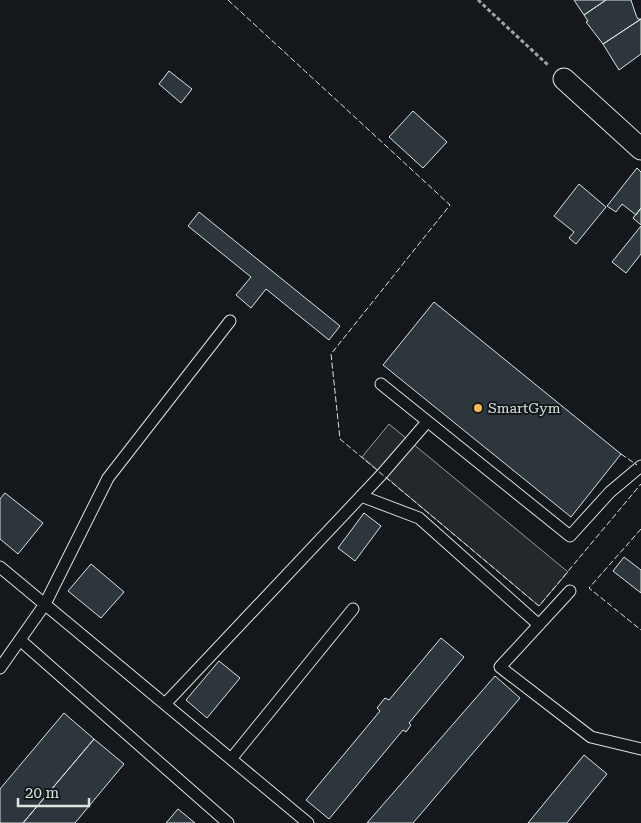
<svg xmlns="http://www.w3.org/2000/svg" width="641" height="823" font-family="'Roboto Serif',serif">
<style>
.parking{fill:#24282b;stroke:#939e99}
.building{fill:#2c363c;stroke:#d8e6dc}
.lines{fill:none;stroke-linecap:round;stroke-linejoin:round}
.service-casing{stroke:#d8e6dc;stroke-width:13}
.minor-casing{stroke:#d8e6dc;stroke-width:23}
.path{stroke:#9da8a2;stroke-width:3;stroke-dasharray:4 2.5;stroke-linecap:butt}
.service{stroke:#14181c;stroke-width:11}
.minor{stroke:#14181c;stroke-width:21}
.fence{stroke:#d8e6dc;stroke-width:1;stroke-dasharray:6 2.5;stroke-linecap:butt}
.poi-dot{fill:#ffb74d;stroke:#14181c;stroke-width:2}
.labels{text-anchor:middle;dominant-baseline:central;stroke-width:4;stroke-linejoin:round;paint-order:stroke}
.poi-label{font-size:14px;fill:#d8e6dc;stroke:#14181c;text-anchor:start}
</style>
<rect width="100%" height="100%" fill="#14181c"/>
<path class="parking" d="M 389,424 L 568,572 L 539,606 L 362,457 Z"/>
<path class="building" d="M 574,0 L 606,0 L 584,15 Z
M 606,0 L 631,0 L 636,15 L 638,19 L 641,19 L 603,44 L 586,22 L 588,21 L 584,15 Z
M 641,19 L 641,54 L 619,70 L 603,44 Z
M 169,71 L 192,89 L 181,103 L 159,84 Z
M 413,111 L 447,142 L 423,168 L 389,137 Z
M 637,168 L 641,172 L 641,208 L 636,215 L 622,204 L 616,212 L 607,206 Z
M 579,184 L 606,207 L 576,244 L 569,238 L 574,232 L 554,216 Z
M 641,208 L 641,225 L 633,218 Z
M 199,212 L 340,326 L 329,340 L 266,289 L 251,308 L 236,295 L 251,277 L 188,226 Z
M 641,226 L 641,254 L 626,273 L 612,262 Z
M 434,302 L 621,454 L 571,517 L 383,365 Z
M 5,493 L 43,523 L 18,554 L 0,539 L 0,499 Z
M 364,513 L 381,526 L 355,561 L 338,548 Z
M 624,557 L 641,570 L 641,593 L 613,571 Z
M 91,564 L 124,592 L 101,618 L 68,591 Z
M 441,638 L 464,657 L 409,723 L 411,725 L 406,732 L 403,730 L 329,819 L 306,800 L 380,711 L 377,708 L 385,698 L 389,700 Z
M 219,661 L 240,678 L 207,718 L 186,700 Z
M 495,676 L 520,698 L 413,823 L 367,823 Z
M 64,713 L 94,739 L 23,823 L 0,823 L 0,789 Z
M 94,739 L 124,764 L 75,823 L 23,823 Z
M 584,755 L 607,774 L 567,823 L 528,823 Z
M 178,809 L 195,823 L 166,823 Z"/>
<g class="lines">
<g class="service-casing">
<path id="service" d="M 381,384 L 570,536 L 610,492 L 641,466
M 361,496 L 419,518 L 539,625
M 0,567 L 308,823
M 570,591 L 500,667 L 591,737 L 641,749
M 20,640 L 228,823
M 0,668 L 45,604 L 108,478 L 230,321
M 165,704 L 382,474 L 427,422
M 231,759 L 353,609"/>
</g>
<g class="minor-casing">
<path id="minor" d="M 564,79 L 641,149"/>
</g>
<path class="path" d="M 478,0 L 549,66"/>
<use href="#service" class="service"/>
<use href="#minor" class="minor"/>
<path class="fence" d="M 228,0 L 450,205 L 331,354 L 340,439 L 539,606 L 641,484
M 621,454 L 637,465
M 641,529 L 589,588 L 641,630"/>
</g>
<circle class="poi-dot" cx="478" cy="408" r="5"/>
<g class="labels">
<g class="poi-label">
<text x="488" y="408">SmartGym</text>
</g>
</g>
<path d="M18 798v8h71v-8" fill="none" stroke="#d8e6dc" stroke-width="2.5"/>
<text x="25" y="798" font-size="15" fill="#d8e6dc" stroke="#14181c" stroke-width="4" paint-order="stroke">20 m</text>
</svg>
